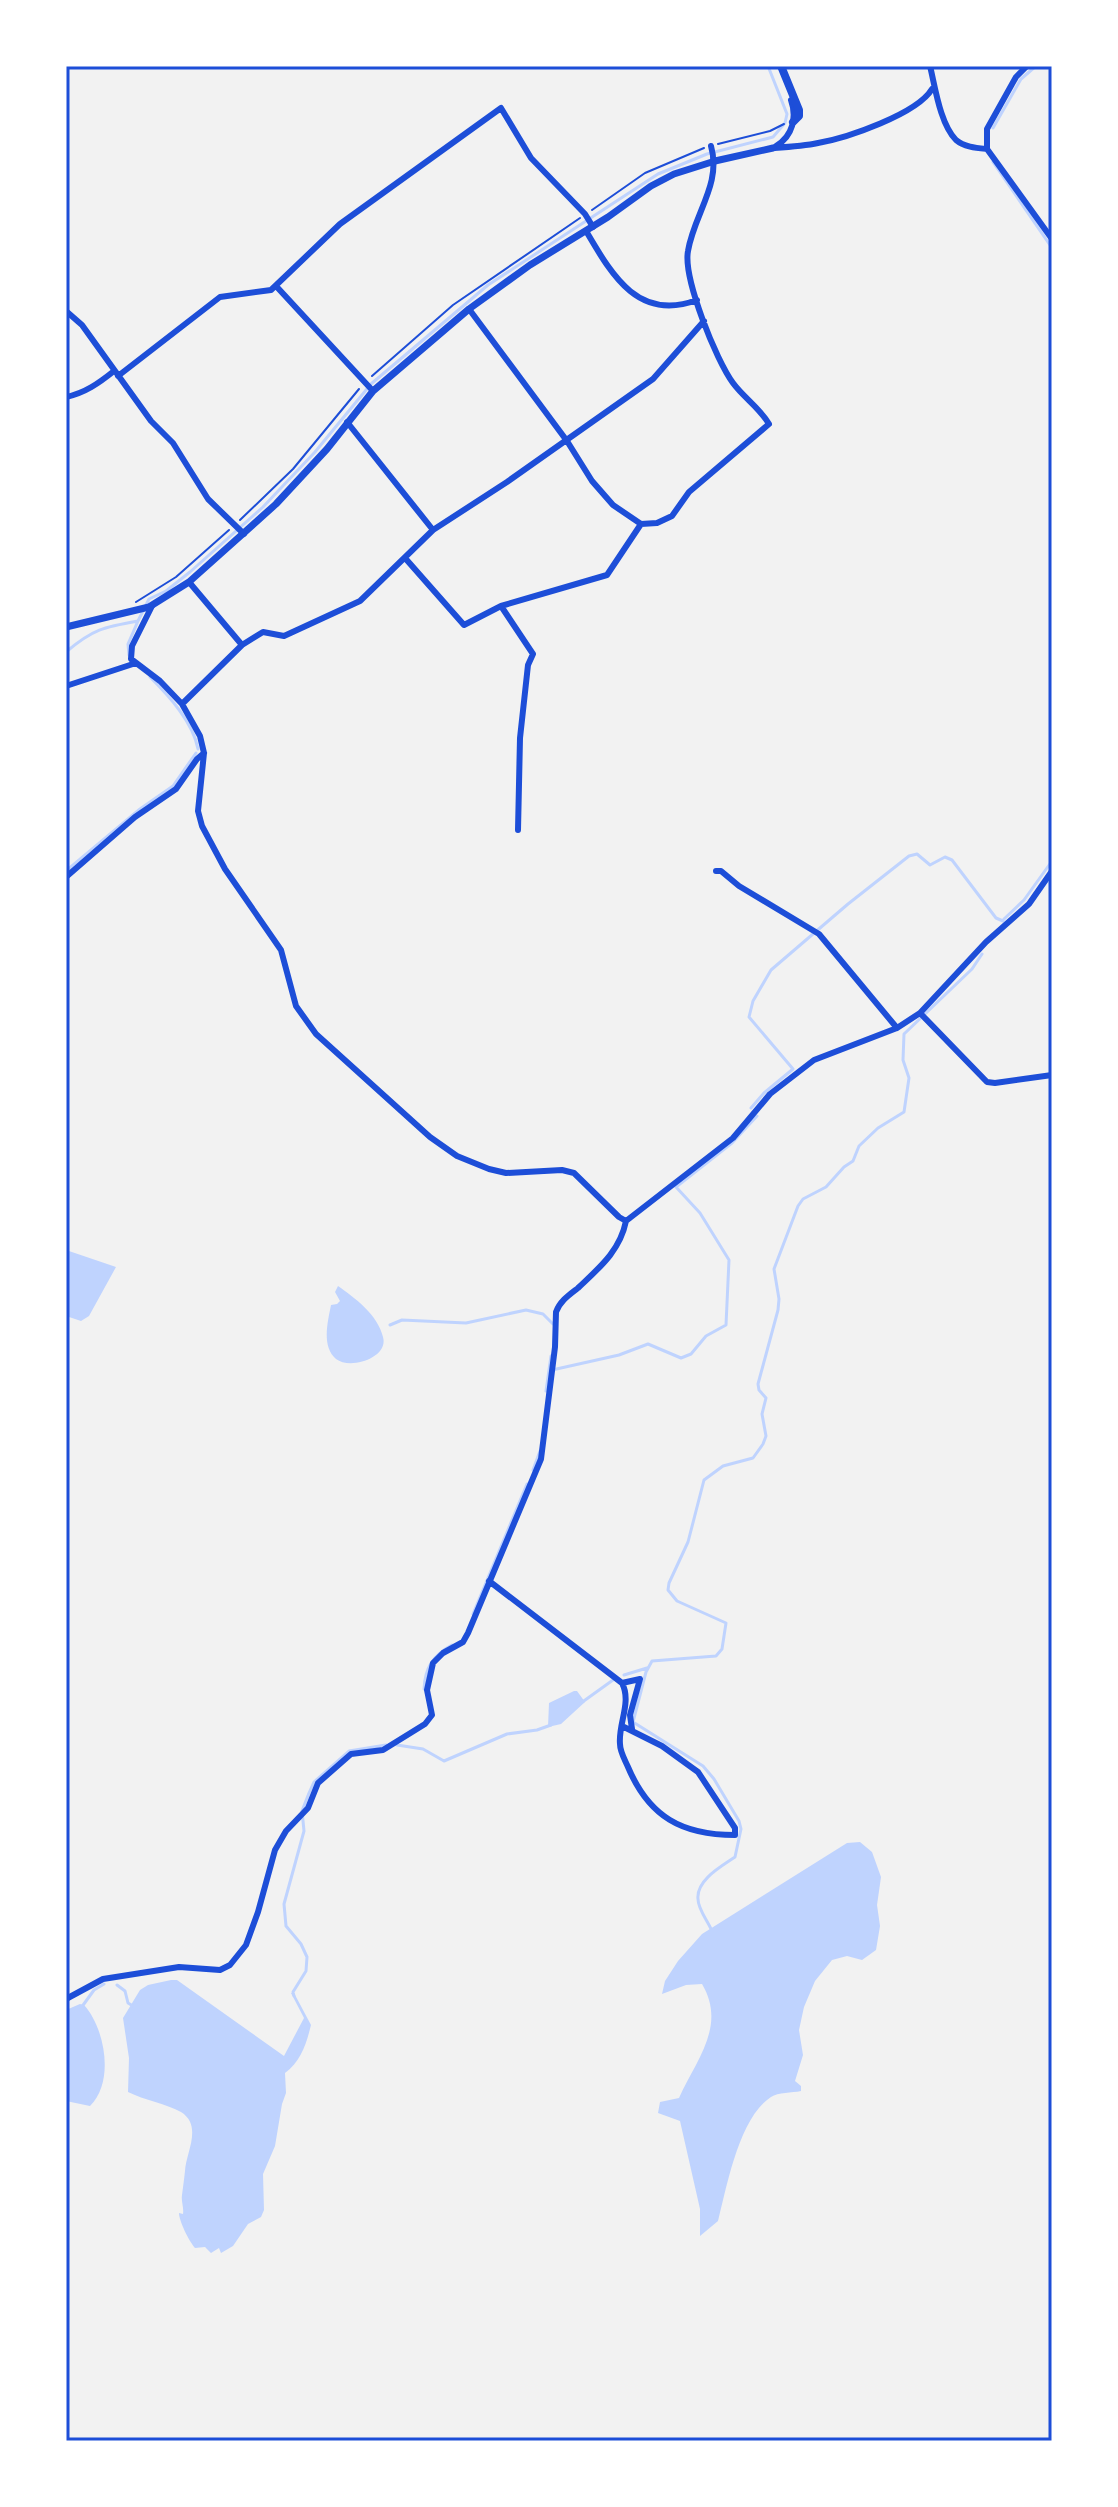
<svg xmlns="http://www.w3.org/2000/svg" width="1118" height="2507" font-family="Signika,sans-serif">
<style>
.water{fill:#bfd3fe}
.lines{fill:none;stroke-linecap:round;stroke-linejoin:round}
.stream{stroke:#bfd3fe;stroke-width:3}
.path{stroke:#1d4ed8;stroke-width:2}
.minor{stroke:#1d4ed8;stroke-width:6}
.tertiary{stroke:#1d4ed8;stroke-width:7}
.secondary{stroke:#1d4ed8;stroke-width:8}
.neatline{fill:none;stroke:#1d4ed8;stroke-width:3}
</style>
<rect width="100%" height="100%" fill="#f2f2f2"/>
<path class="water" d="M 66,1250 L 116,1267 L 89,1316 L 81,1321 L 66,1316 Z
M 338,1286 C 355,1298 378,1315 383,1337 C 389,1358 350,1370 336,1359 C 321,1346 328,1321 331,1305 L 337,1304 L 340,1301 L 335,1292 Z
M 574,1691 L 577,1691 L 585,1702 L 561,1724 L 548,1727 L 549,1703 Z
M 860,1842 L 872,1852 L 881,1877 L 877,1905 L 880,1926 L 876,1950 L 862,1960 L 847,1956 L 832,1960 L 815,1981 L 804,2007 L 799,2030 L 803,2055 L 795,2081 L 801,2086 L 801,2091 C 792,2093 778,2092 771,2097 C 739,2118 727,2186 718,2221 L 700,2236 L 700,2209 L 680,2121 L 658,2113 L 660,2102 L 679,2098 C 696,2060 727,2026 702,1984 L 686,1985 L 662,1994 L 665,1981 L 678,1961 L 702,1934 L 847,1843 Z
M 171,1980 L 177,1980 L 284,2056 L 304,2018 L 291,1993 L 294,1993 L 311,2025 C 306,2045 301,2061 285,2073 L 286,2093 L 282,2104 L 275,2146 L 263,2174 L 264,2210 L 261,2217 L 248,2224 L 233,2246 L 221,2253 L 219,2248 L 211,2253 L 205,2247 L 195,2248 C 189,2241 179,2221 179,2213 L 183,2214 C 184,2207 181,2202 182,2195 C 183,2187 184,2180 185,2171 C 186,2152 203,2126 181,2112 C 167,2104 144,2100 128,2092 L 129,2058 L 123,2018 L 140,1990 L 148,1985 Z
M 80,2004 L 84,2005 C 105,2028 115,2082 90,2106 L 66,2101 L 66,2010 Z"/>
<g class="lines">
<path class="stream" d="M 993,128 L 1021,79 L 1036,66
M 993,162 L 1052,248
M 66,652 C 93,629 104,627 138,621 L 149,599 L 166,591 L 190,572 L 263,507 L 315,452 L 371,384 L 488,285 L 658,174 L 707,154 L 773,137 L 785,123 L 787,114 L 768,66
M 129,655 L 128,644 L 138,621
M 150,677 C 169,696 193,722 198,749
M 66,871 L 140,809 L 173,786 L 196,753
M 1004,919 L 1024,900 L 1052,861
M 751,1108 L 764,1093 L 793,1069 L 749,1017 L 753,1001 L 771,970 L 848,904 L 909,856 L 917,854 L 930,865 L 945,857 L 952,860 L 996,918 L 1003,921
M 390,1325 L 402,1320 L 466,1323 L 526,1310 L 543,1314 L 553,1324
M 552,1370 L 619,1355 L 648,1344 L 681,1358 L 691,1354 L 706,1336 L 726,1325 L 729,1260 L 700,1213 L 676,1187 L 732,1143 L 757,1116
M 546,1391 L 551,1356
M 533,1470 L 540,1451
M 473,1614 L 527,1484
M 624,1675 L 647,1668
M 424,1689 C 425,1668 433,1655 452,1645
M 581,1703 L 613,1680
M 397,1745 L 423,1749 L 444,1761 L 507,1734 L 537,1730 L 551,1725
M 711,1929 C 707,1920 698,1909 698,1899 C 696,1880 722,1866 735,1857 L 741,1829 L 739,1821 L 714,1779 L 703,1766 L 633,1722 L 646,1672 L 652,1661 L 716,1656 L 722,1649 L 726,1623 L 677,1601 L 668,1590 L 669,1583 L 688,1542 L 704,1480 L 723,1466 L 753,1458 L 763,1444 L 766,1436 L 762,1414 L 766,1398 L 759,1390 L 758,1384 L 778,1310 L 779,1299 L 774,1269 L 798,1206 L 803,1199 L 826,1187 L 844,1167 L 853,1161 L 859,1146 L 878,1128 L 904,1112 L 909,1078 L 903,1060 L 904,1034 L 972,969 L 982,954
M 117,1985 L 125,1991 L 128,2003 L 133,2006
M 294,1996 L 293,1992 L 306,1971 L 307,1957 L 301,1944 L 286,1926 L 284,1904 L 304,1831 L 302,1811 L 309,1793 L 314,1782 L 349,1751 L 386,1745
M 81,2008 L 94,1990 L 104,1984"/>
<path class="path" d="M 718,144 L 770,131 L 784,124
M 592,210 L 645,173 L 704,148
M 372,376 L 453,305 L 580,218
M 240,520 L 293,469 L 359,389
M 136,602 L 176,577 L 229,530"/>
<path class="minor" d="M 930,66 C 935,86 940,124 956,140 C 964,147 977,148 987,149 L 1052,239
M 776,146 C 793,136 797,117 791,100
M 773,148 C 788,147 804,146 818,143 C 847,138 917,114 932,89
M 987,149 L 987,129 L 1016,77 L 1027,66
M 586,231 C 612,275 638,322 697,300
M 276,286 L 373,391
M 469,309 L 567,441 L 592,481 L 613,505 L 641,524 L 657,523 L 672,516 L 689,492 L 769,424 C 759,407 744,398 733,383 C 716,360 683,278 688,251 C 694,214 722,184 711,146
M 66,311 L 82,325 L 151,421 L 173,443 L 208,499 L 244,534
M 118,376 L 220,297 L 271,290 L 340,224 L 501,108 L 531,158 L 585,214 L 593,227
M 66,397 C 85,393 99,383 114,371
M 347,422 L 433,530
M 405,558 L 464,625 L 501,606 L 533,654 L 528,665 L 520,738 L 518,830
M 189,582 L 242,645
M 152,606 L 132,646 L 131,659 L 160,681 L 182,704 L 200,736 L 204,753 L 198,811 L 202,826 L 225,869 L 281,950 L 296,1006 L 316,1034 L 430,1137 L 457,1156 L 489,1169 L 506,1173 L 562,1170 L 574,1173 L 619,1217 L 626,1221
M 501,606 L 607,575 L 641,524
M 66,686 L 136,663
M 182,704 L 242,645 L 263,632 L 284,636 L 360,601 L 433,530 L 507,482 L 653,379 L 704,321
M 716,871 L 721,871 L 739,886 L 819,934 L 897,1028
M 66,877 L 135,817 L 176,789 L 197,759 L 204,753
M 920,1013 L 987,1082 L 995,1083 L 1052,1075
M 489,1581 L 622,1683 C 632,1702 618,1724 620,1744 C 620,1752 625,1760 628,1767 C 649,1817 682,1835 735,1835 L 735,1828 L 698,1772 L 662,1746 L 622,1726
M 622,1683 L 640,1679 L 630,1715 L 632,1729
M 66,1999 L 103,1979 L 179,1967 L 220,1970 L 230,1965 L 246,1945 L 258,1912 L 275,1850 L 286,1831 L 308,1808 L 318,1783 L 351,1754 L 383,1750 L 425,1724 L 432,1715 L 427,1690 L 433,1663 L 443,1653 L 463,1642 L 468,1633 L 541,1459 L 555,1347 L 556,1312 C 560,1301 569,1295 578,1288 C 599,1268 620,1251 626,1221 L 733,1138 L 770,1094 L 814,1060 L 897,1028 L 920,1013 L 986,942 L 1029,904 L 1052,871"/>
<path class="tertiary" d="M 66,627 L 149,607 L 189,582 L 276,504 L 327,449 L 373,391 L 469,309 L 530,265 L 608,217 L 651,186 L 674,174 L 715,161 L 773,148"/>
<path class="secondary" d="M 781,66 L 799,110 L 799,116 L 793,122"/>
</g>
<rect width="1118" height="2507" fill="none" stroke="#ffffff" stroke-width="136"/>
<rect x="68" y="68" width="982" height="2371" class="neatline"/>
</svg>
